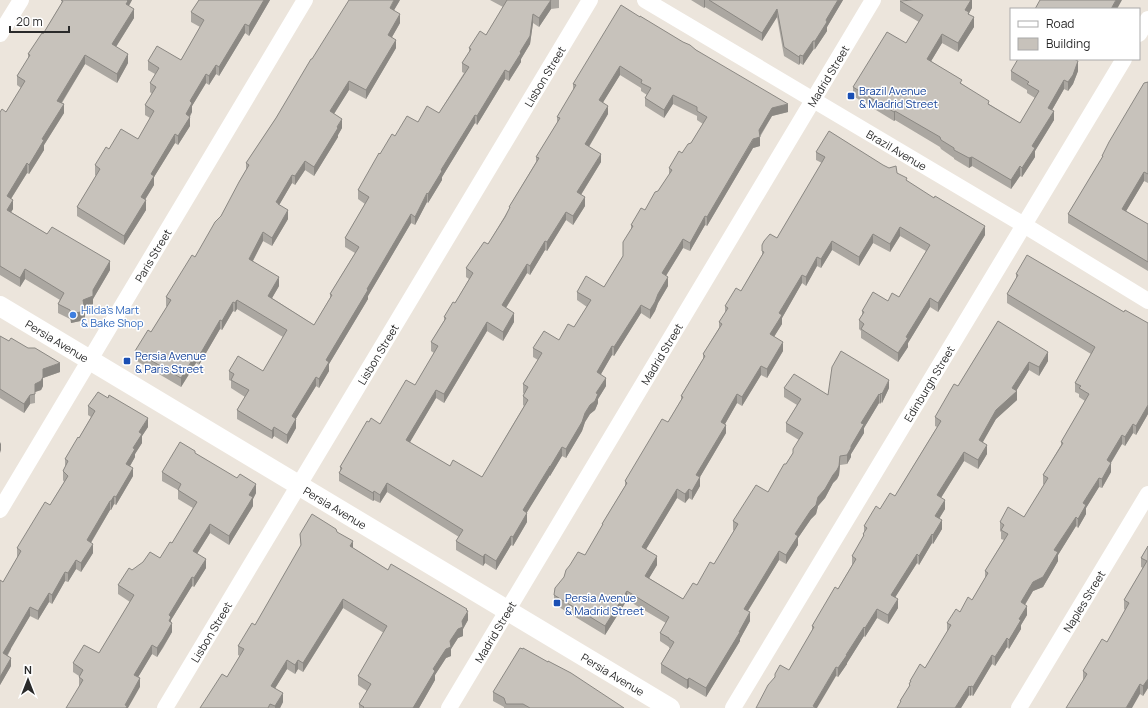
<svg xmlns="http://www.w3.org/2000/svg" width="1148" height="708" font-family="Manrope,sans-serif">
<style>
.lines{fill:none;stroke-linecap:round;stroke-linejoin:round}
.minor{stroke:#fff;stroke-width:16}
.tertiary{stroke:#fff;stroke-width:20}
.wall{fill:#aba7a1;fill-rule:evenodd}
.shaded-wall{fill:#8b8883}
.building{fill:#c7c2bb;stroke:#8b8883;fill-rule:evenodd}
.transit-dot{fill:#1a4fb4;stroke:#fff;stroke-width:1.5}
.shop-dot{fill:#3f7fe0;stroke:#fff;stroke-width:1.5}
.labels{text-anchor:middle;dominant-baseline:central;stroke-width:3;stroke-linejoin:round;paint-order:stroke}
.street-label{font-size:11px;fill:#2a2a2a;stroke:#fff}
.transit-label{font-size:11px;fill:#164399;stroke:#fff;text-anchor:start}
.shop-label{font-size:11px;fill:#366cbe;stroke:#fff;text-anchor:start}
</style>
<rect width="100%" height="100%" fill="#ece5dc"/>
<g class="lines">
<g class="minor">
<path id="s1" d="M 645,0 L 1024,225 L 1148,301"/>
<path d="M 0,34 L 21,0"/>
<path d="M 1139,34 L 1148,19"/>
<path id="s2" d="M 0,510 L 305,0"/>
<path id="s3" d="M 165,708 L 590,0"/>
<path id="s4" d="M 449,708 L 873,0"/>
<path id="s5" d="M 733,708 L 1124,59"/>
<path id="s6" d="M 1019,708 L 1148,494"/>
</g>
<path class="tertiary" id="s7" d="M 0,306 L 670,708"/>
</g>
<path class="wall" d="M 62,0 L 132,0 L 129,6 L 134,18 L 116,47 L 128,63 L 117,83 L 85,64 L 62,103 L 64,113 L 44,145 L 44,150 L 29,174 L 27,173 L 11,199 L 13,209 L 11,212 L 47,234 L 110,270 L 93,299 L 93,306 L 84,309 L 85,320 L 71,323 L 70,319 L 58,313 L 58,304 L 60,300 L 25,279 L 20,287 L 0,275 L 0,112 L 6,112 L 21,88 L 17,85 L 17,76 L 28,59 L 28,54 L 43,34 L 61,4 Z
M 199,0 L 270,0 L 249,36 L 245,33 L 219,76 L 216,74 L 209,85 L 206,83 L 192,106 L 192,112 L 190,117 L 190,126 L 178,145 L 175,143 L 154,177 L 154,185 L 145,200 L 146,210 L 124,245 L 77,216 L 77,207 L 96,176 L 95,175 L 95,165 L 109,149 L 138,139 L 150,118 L 145,115 L 145,105 L 152,94 L 150,92 L 150,83 L 155,74 L 148,70 L 148,61 L 181,60 L 200,27 L 191,22 L 191,12 Z
M 400,0 L 394,10 L 400,23 L 392,37 L 396,48 L 366,99 L 349,90 L 334,114 L 342,128 L 338,135 L 338,137 L 314,176 L 305,170 L 295,185 L 292,183 L 279,205 L 288,219 L 272,246 L 263,241 L 253,261 L 279,286 L 272,298 L 314,325 L 330,298 L 330,294 L 355,253 L 345,247 L 345,238 L 365,204 L 358,199 L 358,190 L 380,154 L 395,136 L 418,122 L 439,113 L 464,73 L 462,72 L 462,63 L 469,52 L 469,48 L 486,35 L 503,7 L 490,0 L 559,0 L 559,8 L 551,9 L 539,27 L 533,23 L 530,44 L 521,59 L 521,62 L 509,81 L 505,79 L 477,125 L 475,123 L 442,177 L 442,180 L 428,203 L 427,202 L 415,225 L 411,223 L 368,296 L 368,299 L 329,364 L 329,371 L 319,388 L 316,386 L 296,418 L 296,428 L 287,444 L 274,436 L 272,439 L 237,419 L 237,410 L 245,397 L 231,388 L 231,381 L 229,380 L 229,371 L 263,371 L 283,337 L 237,309 L 235,312 L 233,311 L 222,330 L 220,329 L 199,365 L 196,363 L 181,387 L 135,360 L 135,351 L 151,332 L 167,307 L 166,306 L 166,297 L 195,257 L 221,216 L 239,184 L 239,182 L 246,170 L 246,163 L 276,118 L 312,59 Z
M 691,0 L 843,0 L 827,27 L 827,31 L 815,49 L 813,50 L 803,65 L 800,63 L 799,65 L 784,56 L 777,17 L 762,41 L 705,7 L 704,8 Z
M 972,0 L 972,8 L 969,13 L 969,15 L 974,27 L 958,52 L 942,43 L 931,61 L 989,104 L 1020,123 L 1035,98 L 1027,93 L 1027,90 L 1011,80 L 1011,71 L 1076,60 L 1078,71 L 1073,84 L 1068,91 L 1064,89 L 1052,110 L 1054,120 L 1035,151 L 1035,157 L 1022,177 L 1020,176 L 1011,189 L 972,166 L 969,168 L 954,159 L 954,158 L 941,149 L 940,147 L 895,120 L 894,121 L 853,96 L 853,87 L 906,43 L 919,22 L 900,11 L 900,1 Z
M 640,17 L 696,50 L 788,112 L 772,116 L 760,137 L 760,146 L 753,148 L 707,226 L 705,225 L 690,251 L 683,248 L 666,276 L 668,286 L 658,303 L 655,311 L 650,319 L 641,313 L 614,356 L 612,355 L 601,374 L 606,386 L 598,399 L 598,403 L 595,410 L 590,414 L 585,422 L 582,431 L 566,458 L 562,456 L 550,476 L 550,475 L 526,513 L 527,522 L 513,546 L 511,545 L 496,570 L 485,563 L 483,566 L 456,550 L 456,541 L 459,537 L 387,492 L 380,503 L 374,500 L 373,501 L 339,481 L 339,473 L 340,471 L 340,467 L 369,422 L 380,424 L 415,385 L 434,353 L 431,351 L 431,342 L 444,321 L 444,317 L 455,303 L 469,279 L 466,277 L 466,268 L 488,244 L 509,209 L 509,207 L 536,162 L 536,157 L 557,123 L 557,117 L 573,91 L 573,84 ZM 620,75 L 641,88 L 641,91 L 647,95 L 645,98 L 645,106 L 664,118 L 673,104 L 697,116 L 697,120 L 703,124 L 691,143 L 682,153 L 669,168 L 669,175 L 645,210 L 631,225 L 631,229 L 623,256 L 604,287 L 577,292 L 577,300 L 587,307 L 574,327 L 559,340 L 533,348 L 533,357 L 538,360 L 523,384 L 523,393 L 524,394 L 523,396 L 523,405 L 524,406 L 482,477 L 450,466 L 409,443 L 436,398 L 444,403 L 487,331 L 503,341 L 514,322 L 506,308 L 527,273 L 530,275 L 545,250 L 547,251 L 566,220 L 573,225 L 585,206 L 581,195 L 601,162 L 589,147 L 608,114 L 603,102 Z
M 1148,82 L 1148,183 L 1144,181 L 1126,211 L 1148,224 L 1148,271 L 1068,223 L 1068,214 L 1102,158 L 1102,156 Z
M 816,152 L 897,173 L 907,181 L 985,235 L 938,312 L 930,307 L 908,343 L 908,347 L 898,362 L 861,338 L 861,331 L 859,329 L 859,320 L 862,315 L 862,311 L 899,297 L 926,251 L 900,236 L 890,252 L 873,243 L 859,266 L 832,250 L 821,268 L 817,266 L 806,286 L 802,283 L 782,318 L 782,324 L 774,337 L 783,351 L 767,378 L 761,375 L 742,406 L 737,403 L 725,424 L 726,433 L 700,477 L 700,486 L 692,500 L 689,498 L 685,503 L 677,498 L 646,549 L 657,565 L 649,578 L 683,599 L 697,585 L 714,564 L 734,531 L 733,530 L 733,521 L 768,492 L 793,453 L 799,440 L 786,432 L 786,423 L 797,405 L 784,397 L 784,388 L 828,395 L 889,388 L 882,403 L 881,402 L 880,404 L 879,403 L 864,428 L 864,433 L 851,454 L 851,457 L 847,464 L 840,465 L 839,475 L 837,479 L 833,483 L 825,498 L 818,506 L 816,514 L 811,519 L 798,538 L 798,545 L 786,564 L 779,560 L 748,611 L 750,621 L 740,639 L 740,641 L 706,697 L 689,687 L 687,689 L 661,673 L 661,664 L 670,648 L 669,648 L 669,647 L 660,641 L 660,633 L 666,623 L 627,600 L 605,635 L 554,604 L 554,595 L 585,555 L 602,526 L 602,524 L 625,486 L 625,481 L 668,422 L 681,400 L 681,396 L 703,359 L 703,354 L 719,328 L 719,322 L 725,313 L 725,306 L 741,291 L 762,255 L 762,245 L 777,238 L 822,163 L 816,160 Z
M 1016,274 L 1124,312 L 1148,323 L 1148,414 L 1136,435 L 1133,433 L 1125,446 L 1122,444 L 1111,463 L 1111,472 L 1102,488 L 1099,487 L 1086,508 L 1086,514 L 1078,528 L 1076,526 L 1058,555 L 1058,561 L 1043,587 L 1033,591 L 1025,605 L 1027,615 L 1021,625 L 1021,629 L 1009,649 L 1007,647 L 995,666 L 992,664 L 973,696 L 971,695 L 970,696 L 969,695 L 961,708 L 897,708 L 900,703 L 900,701 L 909,687 L 910,681 L 925,668 L 947,632 L 947,623 L 960,612 L 972,600 L 985,578 L 985,571 L 1004,540 L 1001,539 L 1001,532 L 1000,531 L 1000,522 L 1024,517 L 1044,485 L 1043,484 L 1043,475 L 1061,445 L 1061,442 L 1085,401 L 1079,397 L 1079,394 L 1075,392 L 1075,383 L 1091,354 L 1007,303 L 1007,294 L 1016,279 Z
M 998,321 L 1048,361 L 1039,376 L 1029,370 L 1016,391 L 1017,400 L 996,419 L 982,442 L 987,454 L 978,469 L 964,461 L 941,498 L 945,509 L 939,519 L 942,529 L 933,544 L 932,543 L 919,565 L 917,563 L 895,597 L 898,608 L 888,624 L 877,618 L 865,637 L 864,636 L 847,663 L 847,664 L 838,677 L 836,676 L 789,670 L 812,631 L 812,626 L 838,589 L 852,565 L 852,556 L 863,538 L 863,534 L 864,533 L 864,526 L 880,509 L 895,496 L 937,427 L 935,426 L 935,417 L 958,386 Z
M 0,336 L 60,372 L 43,378 L 43,386 L 41,390 L 35,392 L 35,403 L 30,404 L 24,413 L 0,398 Z
M 88,406 L 148,427 L 142,436 L 142,443 L 135,454 L 135,457 L 130,466 L 133,476 L 116,505 L 114,504 L 111,510 L 110,510 L 91,543 L 93,553 L 81,572 L 76,569 L 68,582 L 65,581 L 52,604 L 49,602 L 38,620 L 30,616 L 11,647 L 11,649 L 8,655 L 11,666 L 0,685 L 0,580 L 3,582 L 17,558 L 17,548 L 50,505 L 64,482 L 63,480 L 63,471 L 65,467 L 65,459 L 79,438 L 91,417 L 88,415 Z
M 195,453 L 256,493 L 253,499 L 253,506 L 229,545 L 210,533 L 197,554 L 206,568 L 194,587 L 192,586 L 171,620 L 172,632 L 163,648 L 157,657 L 152,654 L 138,677 L 140,687 L 79,686 L 79,676 L 73,672 L 73,663 L 99,653 L 130,602 L 118,594 L 118,585 L 132,570 L 160,558 L 172,543 L 193,508 L 178,499 L 178,490 L 162,481 L 162,472 Z
M 337,532 L 353,548 L 388,570 L 467,610 L 468,620 L 463,629 L 463,636 L 458,638 L 451,649 L 451,656 L 446,658 L 435,675 L 435,680 L 419,708 L 359,708 L 359,704 L 367,691 L 358,685 L 358,676 L 384,633 L 343,608 L 303,672 L 298,669 L 295,674 L 287,669 L 275,688 L 283,702 L 280,708 L 200,708 L 227,677 L 240,656 L 238,655 L 238,646 L 255,625 L 301,546 L 300,534 Z
M 1148,546 L 1148,688 L 1143,696 L 1140,694 L 1083,681 L 1083,671 L 1107,642 L 1125,610 L 1124,609 L 1124,600 L 1143,568 L 1141,567 L 1141,558 Z
M 493,692 L 624,708 L 504,708 L 504,707 L 493,701 Z"/>
<path class="shaded-wall" d="M 127,0 L 132,0 L 128,7 L 126,4 Z
M 264,0 L 270,0 L 249,36 L 249,26 Z
M 394,0 L 400,0 L 390,17 L 390,8 Z
M 551,0 L 551,9 L 539,27 L 539,18 Z
M 704,0 L 705,0 L 705,7 L 704,8 Z
M 838,0 L 843,0 L 827,27 L 827,31 L 815,49 L 815,41 L 826,20 Z
M 971,0 L 972,0 L 972,8 L 969,13 L 969,21 L 965,10 Z
M 1116,0 L 1122,0 L 1117,9 L 1111,9 Z
M 134,9 L 134,18 L 112,53 L 112,44 Z
M 777,9 L 777,17 L 762,41 L 762,33 Z
M 400,14 L 400,23 L 388,44 L 388,35 Z
M 533,14 L 533,23 L 530,44 L 521,59 L 521,62 L 509,81 L 509,72 L 520,52 Z
M 974,17 L 974,27 L 958,52 L 958,43 Z
M 245,24 L 245,33 L 219,76 L 219,67 Z
M 942,34 L 942,43 L 927,68 L 927,59 Z
M 396,40 L 396,48 L 366,99 L 366,90 Z
M 813,41 L 813,50 L 803,65 L 803,56 Z
M 128,54 L 128,63 L 117,83 L 117,74 Z
M 85,55 L 85,64 L 57,110 L 57,101 Z
M 800,55 L 800,63 L 799,65 L 799,57 Z
M 1078,61 L 1078,71 L 1073,84 L 1068,91 L 1068,82 Z
M 216,65 L 216,74 L 209,85 L 209,76 Z
M 620,66 L 620,75 L 599,109 L 599,100 Z
M 505,70 L 505,79 L 477,125 L 477,116 Z
M 206,74 L 206,83 L 192,106 L 192,112 L 189,117 L 190,117 L 190,126 L 178,145 L 178,136 L 186,114 L 190,101 Z
M 1064,80 L 1064,89 L 1048,117 L 1048,108 Z
M 349,81 L 349,90 L 330,120 L 330,111 Z
M 673,95 L 673,104 L 664,118 L 664,110 Z
M 64,104 L 64,113 L 44,145 L 44,150 L 29,174 L 29,165 L 42,139 Z
M 788,104 L 788,112 L 772,116 L 759,137 L 760,137 L 760,146 L 753,148 L 707,226 L 707,217 L 772,108 Z
M 608,106 L 608,114 L 585,153 L 585,144 Z
M 895,111 L 895,120 L 894,121 L 894,112 Z
M 1054,111 L 1054,120 L 1035,151 L 1035,157 L 1022,177 L 1022,168 L 1032,146 Z
M 475,115 L 475,123 L 442,177 L 442,180 L 428,203 L 428,194 L 441,170 Z
M 342,119 L 342,128 L 338,135 L 338,137 L 314,176 L 314,167 Z
M 175,134 L 175,143 L 154,177 L 154,185 L 141,206 L 141,197 L 151,174 Z
M 601,154 L 601,162 L 577,201 L 577,192 Z
M 972,157 L 972,166 L 969,168 L 969,158 Z
M 305,161 L 305,170 L 295,185 L 295,176 Z
M 27,163 L 27,173 L 7,205 L 7,196 Z
M 1020,166 L 1020,176 L 1011,189 L 1011,180 Z
M 1144,172 L 1144,181 L 1122,218 L 1122,209 Z
M 292,175 L 292,183 L 278,207 L 276,202 Z
M 427,193 L 427,202 L 415,225 L 415,217 Z
M 585,197 L 585,206 L 573,225 L 573,216 Z
M 13,200 L 13,209 L 7,219 L 7,210 Z
M 146,200 L 146,210 L 124,245 L 124,236 Z
M 288,210 L 288,219 L 272,246 L 272,238 Z
M 566,212 L 566,220 L 547,251 L 547,242 Z
M 411,214 L 411,223 L 368,296 L 368,299 L 329,364 L 329,371 L 319,388 L 319,379 L 326,360 L 367,289 Z
M 705,216 L 705,225 L 690,251 L 690,243 Z
M 985,226 L 985,235 L 938,312 L 938,303 Z
M 900,227 L 900,236 L 890,252 L 890,244 Z
M 263,232 L 263,241 L 249,268 L 249,259 Z
M 873,234 L 873,243 L 859,266 L 859,257 Z
M 683,239 L 683,248 L 662,282 L 662,273 Z
M 545,241 L 545,250 L 530,275 L 530,266 Z
M 832,241 L 832,250 L 821,268 L 821,259 Z
M 817,257 L 817,266 L 806,286 L 806,277 Z
M 110,261 L 110,270 L 93,299 L 93,306 L 83,309 L 83,300 L 93,290 Z
M 527,264 L 527,273 L 502,314 L 502,305 Z
M 25,269 L 25,279 L 20,287 L 20,278 Z
M 802,275 L 802,283 L 782,318 L 782,324 L 770,343 L 770,334 L 779,313 Z
M 279,277 L 279,286 L 268,305 L 268,296 Z
M 668,277 L 668,286 L 658,303 L 655,311 L 650,319 L 650,310 L 658,294 Z
M 930,298 L 930,307 L 908,343 L 908,347 L 898,362 L 898,353 L 906,337 Z
M 237,300 L 237,309 L 235,312 L 235,303 Z
M 233,302 L 233,311 L 222,330 L 222,321 Z
M 641,305 L 641,313 L 614,356 L 614,347 Z
M 85,311 L 85,320 L 71,323 L 71,314 Z
M 514,313 L 514,322 L 503,341 L 503,332 Z
M 220,320 L 220,329 L 199,365 L 199,356 Z
M 487,322 L 487,331 L 444,403 L 444,394 Z
M 783,342 L 783,351 L 767,378 L 767,369 Z
M 612,346 L 612,355 L 597,381 L 597,372 Z
M 1048,352 L 1048,361 L 1039,376 L 1039,367 Z
M 196,354 L 196,363 L 181,387 L 181,378 Z
M 1029,362 L 1029,370 L 1015,393 L 1017,391 L 1017,400 L 996,419 L 979,449 L 979,440 L 996,410 L 1012,388 Z
M 60,363 L 60,372 L 43,378 L 43,386 L 41,390 L 35,392 L 35,384 L 43,369 Z
M 761,366 L 761,375 L 742,406 L 742,397 Z
M 316,377 L 316,386 L 292,425 L 292,416 Z
M 606,378 L 606,386 L 598,399 L 598,403 L 595,410 L 590,414 L 585,422 L 582,431 L 566,458 L 566,449 L 596,393 Z
M 889,380 L 889,388 L 882,403 L 882,394 Z
M 436,390 L 436,398 L 406,449 L 406,440 Z
M 881,393 L 881,402 L 880,404 L 880,395 Z
M 737,394 L 737,403 L 721,431 L 721,422 Z
M 879,394 L 879,403 L 864,428 L 864,433 L 851,454 L 851,457 L 847,464 L 847,455 L 851,446 L 861,423 Z
M 30,395 L 30,404 L 24,413 L 24,404 Z
M 1148,405 L 1148,414 L 1136,435 L 1136,426 Z
M 148,418 L 148,427 L 142,436 L 142,443 L 135,454 L 135,457 L 126,473 L 126,464 L 133,448 L 139,432 Z
M 296,419 L 296,428 L 287,444 L 287,435 Z
M 1133,424 L 1133,433 L 1125,446 L 1125,437 Z
M 726,425 L 726,433 L 700,477 L 700,486 L 692,500 L 692,491 L 696,475 Z
M 274,427 L 274,436 L 272,439 L 272,431 Z
M 1122,435 L 1122,444 L 1107,469 L 1107,460 Z
M 1,442 L 1,450 L 0,453 L 0,444 Z
M 987,445 L 987,454 L 978,469 L 978,460 Z
M 562,447 L 562,456 L 550,476 L 550,467 Z
M 964,452 L 964,461 L 937,504 L 937,495 Z
M 840,456 L 840,465 L 839,475 L 837,479 L 833,483 L 825,498 L 818,506 L 816,514 L 811,519 L 798,538 L 798,545 L 786,564 L 786,555 L 795,534 L 818,497 Z
M 1111,463 L 1111,472 L 1102,488 L 1102,479 Z
M 550,466 L 550,475 L 523,519 L 523,510 Z
M 133,468 L 133,476 L 116,505 L 116,497 Z
M 1099,478 L 1099,487 L 1086,508 L 1086,514 L 1078,528 L 1078,519 L 1083,503 Z
M 387,483 L 387,492 L 380,503 L 380,495 Z
M 256,484 L 256,493 L 253,499 L 253,506 L 229,545 L 229,536 L 249,495 Z
M 677,489 L 677,498 L 642,556 L 642,547 Z
M 689,489 L 689,498 L 685,503 L 685,494 Z
M 374,491 L 374,500 L 373,501 L 373,493 Z
M 114,496 L 114,504 L 111,510 L 111,501 Z
M 945,500 L 945,509 L 935,525 L 935,516 Z
M 110,501 L 110,510 L 87,549 L 87,540 Z
M 527,513 L 527,522 L 513,546 L 513,537 Z
M 1076,517 L 1076,526 L 1058,555 L 1058,561 L 1043,587 L 1033,591 L 1021,611 L 1021,602 L 1033,582 Z
M 942,520 L 942,529 L 933,544 L 933,535 Z
M 210,524 L 210,533 L 193,560 L 193,551 Z
M 932,534 L 932,543 L 919,565 L 919,556 Z
M 511,536 L 511,545 L 496,570 L 496,561 Z
M 353,541 L 353,550 L 350,546 Z
M 93,544 L 93,553 L 81,572 L 81,563 Z
M 779,551 L 779,560 L 744,617 L 744,609 Z
M 485,554 L 485,563 L 483,566 L 483,557 Z
M 917,554 L 917,563 L 891,604 L 891,595 Z
M 657,556 L 657,565 L 645,585 L 645,576 Z
M 206,559 L 206,568 L 194,587 L 194,578 Z
M 76,560 L 76,569 L 68,582 L 68,573 Z
M 65,572 L 65,581 L 52,604 L 52,595 Z
M 192,577 L 192,586 L 171,620 L 171,625 L 172,623 L 172,632 L 157,657 L 157,648 L 169,615 Z
M 627,591 L 627,600 L 605,635 L 605,626 Z
M 49,593 L 49,602 L 38,620 L 38,611 Z
M 343,599 L 343,608 L 303,672 L 303,663 Z
M 898,599 L 898,608 L 888,624 L 888,615 Z
M 1027,606 L 1027,615 L 1021,625 L 1021,629 L 1009,649 L 1009,640 L 1019,619 Z
M 30,607 L 30,616 L 3,662 L 3,653 Z
M 467,609 L 467,614 L 468,611 L 468,620 L 463,629 L 463,636 L 458,638 L 451,649 L 451,656 L 446,658 L 435,675 L 435,680 L 419,708 L 413,708 L 433,669 L 462,621 Z
M 877,609 L 877,618 L 865,637 L 865,628 Z
M 750,612 L 750,621 L 740,639 L 740,641 L 706,697 L 706,688 Z
M 864,627 L 864,636 L 847,663 L 847,664 L 838,677 L 838,668 Z
M 1007,638 L 1007,647 L 995,666 L 995,657 Z
M 152,645 L 152,654 L 134,684 L 134,675 Z
M 992,655 L 992,664 L 973,696 L 973,687 Z
M 11,658 L 11,666 L 0,685 L 0,677 Z
M 287,660 L 287,669 L 271,695 L 271,686 Z
M 298,660 L 298,669 L 295,674 L 295,665 Z
M 836,667 L 836,676 L 817,708 L 813,708 L 813,706 Z
M 140,678 L 140,687 L 128,708 L 125,708 L 125,705 Z
M 689,678 L 689,687 L 687,689 L 687,680 Z
M 1148,679 L 1148,688 L 1143,696 L 1143,686 Z
M 1140,684 L 1140,694 L 1132,708 L 1126,708 Z
M 969,686 L 969,695 L 961,708 L 955,708 Z
M 971,686 L 971,695 L 970,696 L 970,687 Z
M 283,693 L 283,702 L 280,708 L 275,708 L 275,706 Z"/>
<path class="building" d="M 61,0 L 127,0 L 128,1 L 126,4 L 134,9 L 112,44 L 128,54 L 117,74 L 85,55 L 57,101 L 64,104 L 42,139 L 44,140 L 29,165 L 27,163 L 7,196 L 13,200 L 7,210 L 47,234 L 52,227 L 110,261 L 93,290 L 93,296 L 83,300 L 85,311 L 71,314 L 70,310 L 58,304 L 64,293 L 25,269 L 20,278 L 0,266 L 0,112 L 2,109 L 6,112 L 25,81 L 17,76 L 30,55 L 28,54 L 42,33 L 43,34 L 63,1 Z
M 199,0 L 264,0 L 249,26 L 245,24 L 219,67 L 216,65 L 209,76 L 206,74 L 190,101 L 192,103 L 186,114 L 190,117 L 178,136 L 175,134 L 151,174 L 154,176 L 141,197 L 146,200 L 124,236 L 77,207 L 100,169 L 95,165 L 106,147 L 109,149 L 121,129 L 138,139 L 154,111 L 145,105 L 156,87 L 150,83 L 159,68 L 148,61 L 157,46 L 181,60 L 204,20 L 191,12 Z
M 349,0 L 394,0 L 390,8 L 400,14 L 388,35 L 396,40 L 366,90 L 349,81 L 330,111 L 342,119 L 337,127 L 338,128 L 314,167 L 305,161 L 295,176 L 292,175 L 276,202 L 278,203 L 278,204 L 288,210 L 272,238 L 263,232 L 249,259 L 279,277 L 268,296 L 314,325 L 332,295 L 330,294 L 359,247 L 345,238 L 369,197 L 358,190 L 379,153 L 380,154 L 392,134 L 395,136 L 407,116 L 418,122 L 427,106 L 439,113 L 469,67 L 462,63 L 471,49 L 469,48 L 480,31 L 486,35 L 507,0 L 551,0 L 539,18 L 533,14 L 530,36 L 520,52 L 521,53 L 509,72 L 505,70 L 477,116 L 475,115 L 441,170 L 442,171 L 428,194 L 427,193 L 415,217 L 411,214 L 367,289 L 368,290 L 326,360 L 329,362 L 319,379 L 316,377 L 292,416 L 296,419 L 287,435 L 274,427 L 272,431 L 237,410 L 249,390 L 231,380 L 234,374 L 229,371 L 238,356 L 263,371 L 287,330 L 237,300 L 235,303 L 233,302 L 222,321 L 220,320 L 199,356 L 196,354 L 181,378 L 135,351 L 148,330 L 151,332 L 171,300 L 166,297 L 192,255 L 195,257 L 215,222 L 221,216 L 239,182 L 249,165 L 246,163 L 276,118 L 311,59 L 312,59 Z
M 709,0 L 838,0 L 826,20 L 827,22 L 815,41 L 813,41 L 803,56 L 800,55 L 799,57 L 784,47 L 777,9 L 762,33 Z
M 913,0 L 971,0 L 965,10 L 969,12 L 968,14 L 974,17 L 958,43 L 942,34 L 927,59 L 962,80 L 960,83 L 989,101 L 988,104 L 1020,123 L 1039,91 L 1027,84 L 1029,82 L 1011,71 L 1018,59 L 1074,59 L 1078,61 L 1073,75 L 1068,82 L 1064,80 L 1048,108 L 1054,111 L 1032,146 L 1035,148 L 1022,168 L 1020,166 L 1011,180 L 972,157 L 969,158 L 954,150 L 954,148 L 941,140 L 940,137 L 895,111 L 894,112 L 853,87 L 887,32 L 906,43 L 923,15 L 900,1 Z
M 1040,0 L 1116,0 L 1111,9 L 1035,9 Z
M 621,5 L 640,17 L 640,16 L 683,42 L 690,45 L 696,50 L 788,104 L 772,108 L 759,130 L 760,137 L 753,139 L 707,217 L 705,216 L 690,243 L 683,239 L 662,273 L 668,277 L 658,294 L 655,302 L 650,310 L 641,305 L 614,347 L 612,346 L 597,372 L 606,378 L 596,393 L 598,394 L 595,401 L 590,405 L 585,413 L 582,422 L 566,449 L 562,447 L 550,467 L 550,466 L 523,510 L 527,513 L 513,537 L 511,536 L 496,561 L 485,554 L 483,557 L 456,541 L 463,530 L 387,483 L 380,495 L 374,491 L 373,493 L 339,473 L 342,468 L 340,467 L 367,421 L 369,422 L 371,418 L 380,424 L 406,380 L 415,385 L 438,346 L 431,342 L 446,318 L 444,317 L 453,302 L 455,303 L 473,273 L 466,268 L 484,242 L 488,244 L 505,217 L 510,207 L 509,207 L 539,158 L 536,157 L 560,118 L 557,117 L 576,85 L 573,84 ZM 620,66 L 642,80 L 641,83 L 651,88 L 645,98 L 664,110 L 673,95 L 697,107 L 697,111 L 707,117 L 691,143 L 688,144 L 682,153 L 679,151 L 669,168 L 672,170 L 658,191 L 655,192 L 645,210 L 641,208 L 631,225 L 633,226 L 623,242 L 623,256 L 604,287 L 586,276 L 577,292 L 591,300 L 574,327 L 568,324 L 559,340 L 544,331 L 533,348 L 542,353 L 523,384 L 528,387 L 523,396 L 528,400 L 482,477 L 453,460 L 450,466 L 406,440 L 436,390 L 444,394 L 487,322 L 503,332 L 514,313 L 502,305 L 527,264 L 530,266 L 545,241 L 547,242 L 566,212 L 573,216 L 585,197 L 577,192 L 601,154 L 585,144 L 608,106 L 599,100 Z
M 1148,82 L 1148,174 L 1144,172 L 1122,209 L 1148,224 L 1148,262 L 1068,214 L 1103,156 L 1102,156 L 1109,142 L 1144,83 Z
M 829,131 L 883,165 L 889,168 L 896,166 L 897,173 L 907,178 L 906,180 L 934,198 L 935,196 L 985,226 L 938,303 L 930,298 L 906,337 L 908,338 L 898,353 L 861,329 L 864,324 L 859,320 L 864,312 L 862,311 L 873,292 L 888,301 L 892,293 L 899,297 L 930,245 L 900,227 L 890,244 L 873,234 L 859,257 L 832,241 L 821,259 L 817,257 L 806,277 L 802,275 L 779,313 L 782,315 L 770,334 L 783,342 L 767,369 L 761,366 L 742,397 L 737,394 L 721,422 L 726,425 L 696,475 L 700,477 L 692,491 L 689,489 L 685,494 L 677,489 L 642,547 L 657,556 L 645,576 L 683,599 L 693,583 L 697,585 L 710,562 L 714,564 L 738,524 L 733,521 L 756,485 L 768,492 L 784,464 L 786,464 L 793,453 L 793,449 L 803,433 L 786,423 L 801,399 L 784,388 L 794,374 L 828,395 L 832,367 L 841,351 L 889,380 L 882,394 L 881,393 L 880,395 L 879,394 L 861,423 L 864,424 L 851,446 L 851,448 L 847,455 L 840,456 L 839,466 L 837,470 L 833,475 L 825,489 L 818,497 L 816,505 L 811,510 L 795,534 L 798,536 L 786,555 L 779,551 L 744,609 L 750,612 L 739,632 L 740,632 L 706,688 L 689,678 L 687,680 L 661,664 L 674,642 L 669,639 L 669,638 L 660,633 L 669,617 L 627,591 L 605,626 L 554,595 L 555,588 L 564,577 L 566,570 L 570,565 L 578,552 L 585,555 L 603,524 L 602,524 L 627,483 L 625,481 L 662,419 L 668,422 L 683,397 L 681,396 L 705,356 L 703,354 L 722,324 L 719,322 L 728,308 L 725,306 L 736,288 L 741,291 L 764,252 L 762,251 L 762,245 L 764,241 L 770,234 L 777,238 L 825,157 L 816,152 Z
M 1027,255 L 1124,312 L 1125,310 L 1148,323 L 1148,405 L 1136,426 L 1133,424 L 1125,437 L 1122,435 L 1107,460 L 1111,463 L 1102,479 L 1099,478 L 1083,503 L 1086,505 L 1078,519 L 1076,517 L 1054,550 L 1058,552 L 1043,577 L 1033,582 L 1021,602 L 1027,606 L 1019,619 L 1021,620 L 1009,640 L 1007,638 L 995,657 L 992,655 L 973,687 L 971,686 L 970,687 L 969,686 L 955,708 L 897,708 L 901,701 L 900,701 L 910,685 L 909,684 L 911,681 L 910,681 L 920,664 L 925,668 L 951,625 L 947,623 L 956,609 L 960,612 L 968,597 L 972,600 L 988,573 L 985,571 L 1008,534 L 1001,530 L 1004,525 L 1000,522 L 1008,507 L 1024,517 L 1048,478 L 1043,475 L 1063,443 L 1061,442 L 1089,394 L 1079,388 L 1081,386 L 1075,383 L 1095,347 L 1007,294 L 1018,275 L 1016,274 Z
M 998,321 L 1048,352 L 1039,367 L 1029,362 L 1012,388 L 1017,391 L 996,410 L 979,440 L 987,445 L 978,460 L 964,452 L 937,495 L 945,500 L 935,516 L 942,520 L 933,535 L 932,534 L 919,556 L 917,554 L 891,595 L 898,599 L 888,615 L 877,609 L 865,628 L 864,627 L 846,655 L 847,655 L 838,668 L 836,667 L 813,706 L 815,707 L 815,708 L 756,708 L 768,685 L 775,677 L 775,674 L 780,665 L 789,670 L 814,627 L 812,626 L 835,587 L 838,589 L 856,559 L 852,556 L 864,535 L 863,534 L 867,528 L 864,526 L 876,506 L 880,509 L 890,493 L 895,496 L 941,421 L 935,417 L 939,410 L 954,384 L 958,386 Z
M 0,336 L 9,341 L 11,338 L 28,348 L 35,348 L 60,363 L 43,369 L 43,377 L 41,381 L 35,384 L 35,394 L 30,395 L 24,404 L 0,389 Z
M 98,392 L 108,398 L 109,395 L 148,418 L 139,432 L 142,434 L 133,448 L 135,449 L 126,464 L 133,468 L 116,497 L 114,496 L 111,501 L 110,501 L 87,540 L 93,544 L 81,563 L 76,560 L 68,573 L 65,572 L 52,595 L 49,593 L 38,611 L 30,607 L 3,653 L 11,658 L 0,677 L 0,580 L 3,582 L 21,551 L 17,548 L 45,502 L 50,505 L 68,476 L 63,471 L 68,461 L 65,459 L 78,437 L 79,438 L 95,411 L 88,406 Z
M 180,442 L 195,451 L 195,453 L 237,478 L 240,474 L 256,484 L 249,495 L 253,497 L 229,536 L 210,524 L 193,551 L 206,559 L 194,578 L 192,577 L 169,615 L 171,617 L 169,621 L 172,623 L 163,639 L 157,648 L 152,645 L 134,675 L 140,678 L 125,705 L 127,706 L 126,708 L 66,708 L 83,680 L 79,677 L 83,670 L 73,663 L 84,645 L 99,653 L 134,595 L 118,585 L 129,568 L 132,570 L 143,562 L 150,552 L 160,558 L 170,542 L 172,543 L 197,502 L 178,490 L 181,484 L 162,472 Z
M 312,514 L 336,529 L 337,532 L 353,541 L 350,546 L 388,570 L 391,564 L 467,609 L 466,610 L 468,611 L 462,621 L 463,627 L 458,629 L 450,641 L 451,647 L 446,649 L 433,669 L 435,671 L 413,708 L 363,708 L 364,707 L 359,704 L 371,684 L 358,676 L 387,626 L 343,599 L 303,663 L 298,660 L 295,665 L 287,660 L 271,686 L 283,693 L 275,706 L 270,704 L 268,708 L 200,708 L 222,674 L 227,677 L 244,649 L 238,646 L 252,623 L 255,625 L 301,545 L 300,534 Z
M 1148,546 L 1148,679 L 1143,686 L 1140,684 L 1126,708 L 1066,708 L 1087,674 L 1083,671 L 1102,639 L 1107,642 L 1129,603 L 1124,600 L 1147,561 L 1141,558 Z
M 520,648 L 523,649 L 523,648 L 548,662 L 548,661 L 571,673 L 624,708 L 530,708 L 523,704 L 506,704 L 504,698 L 493,692 Z"/>
<g class="transit-dot">
<rect x="847" y="92" width="8" height="8" rx="2"/>
<rect x="123" y="357" width="8" height="8" rx="2"/>
<rect x="553" y="599" width="8" height="8" rx="2"/>
</g>
<circle class="shop-dot" cx="73" cy="315" r="4"/>
<g class="labels">
<g class="street-label">
<text stroke="none"><textPath href="#s3" startOffset="737">Lisbon Street</textPath></text>
<text stroke="none"><textPath href="#s4" startOffset="737">Madrid Street</textPath></text>
<text stroke="none"><textPath href="#s1" startOffset="293">Brazil Avenue</textPath></text>
<text stroke="none"><textPath href="#s2" startOffset="297">Paris Street</textPath></text>
<text stroke="none"><textPath href="#s7" startOffset="67">Persia Avenue</textPath></text>
<text stroke="none"><textPath href="#s3" startOffset="413">Lisbon Street</textPath></text>
<text stroke="none"><textPath href="#s4" startOffset="413">Madrid Street</textPath></text>
<text stroke="none"><textPath href="#s5" startOffset="379">Edinburgh Street</textPath></text>
<text stroke="none"><textPath href="#s7" startOffset="391">Persia Avenue</textPath></text>
<text stroke="none"><textPath href="#s6" startOffset="125">Naples Street</textPath></text>
<text stroke="none"><textPath href="#s3" startOffset="89">Lisbon Street</textPath></text>
<text stroke="none"><textPath href="#s4" startOffset="89">Madrid Street</textPath></text>
<text stroke="none"><textPath href="#s7" startOffset="715">Persia Avenue</textPath></text>
</g>
<g class="transit-label">
<text x="859" y="90">Brazil Avenue<tspan x="859" dy="13">&amp; Madrid Street</tspan></text>
<text x="135" y="355">Persia Avenue<tspan x="135" dy="13">&amp; Paris Street</tspan></text>
<text x="565" y="597">Persia Avenue<tspan x="565" dy="13">&amp; Madrid Street</tspan></text>
</g>
<g class="shop-label">
<text x="81" y="309">Hilda's Mart<tspan x="81" dy="13">&amp; Bake Shop</tspan></text>
</g>
</g>
<rect x="1010" y="8" width="130" height="52" fill="#ffffff" stroke="#aaaaaa"/>
<rect x="1018" y="21" width="20" height="6" fill="#ffffff" stroke="#aaaaaa"/>
<text x="1046" y="28" font-size="12" fill="#2a2a2a">Road</text>
<rect x="1018" y="38" width="20" height="12" fill="#c7c2bb" stroke="#aaaaaa"/>
<text x="1046" y="48" font-size="12" fill="#2a2a2a">Building</text>
<g transform="translate(28 680)" stroke="#ffffff" stroke-width="3" paint-order="stroke">
<path d="M0-3L7 15L0 10L-7 15Z" fill="#2a2a2a"/>
<text y="-6" font-size="11" font-weight="bold" text-anchor="middle" fill="#2a2a2a">N</text>
</g>
<path d="M10 26v6h59v-6" fill="none" stroke="#2a2a2a" stroke-width="2"/>
<text x="16" y="26" font-size="12" fill="#2a2a2a" stroke="#ffffff" stroke-width="3" paint-order="stroke">20 m</text>
</svg>
